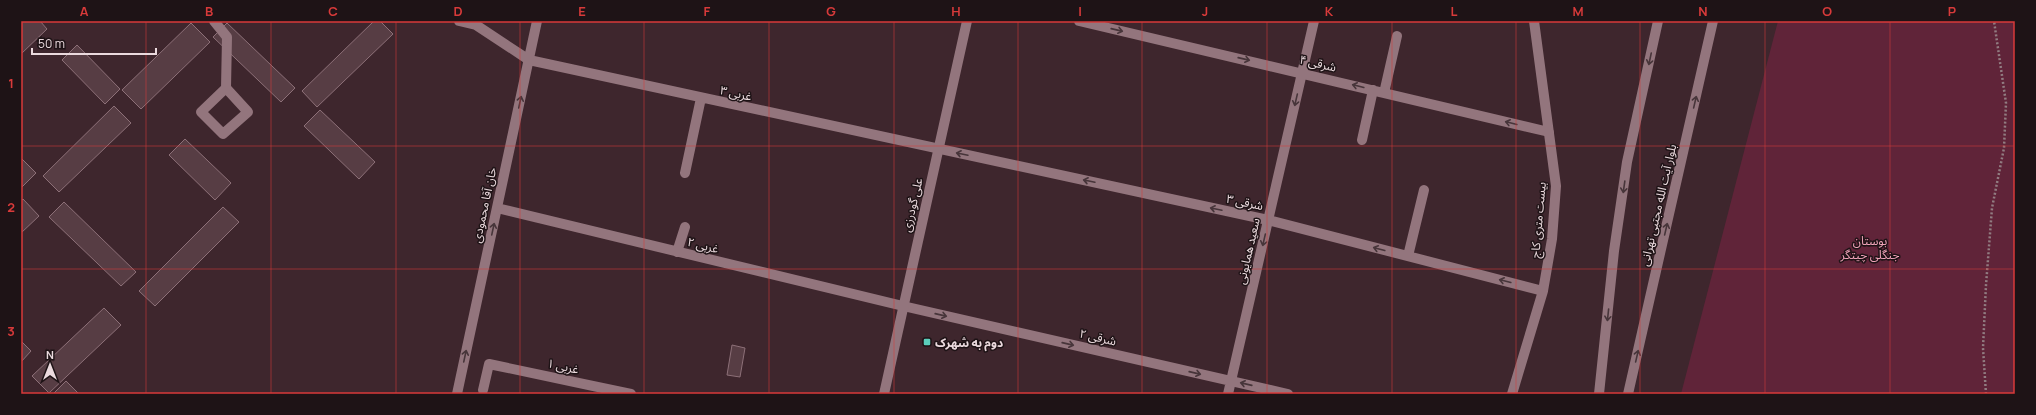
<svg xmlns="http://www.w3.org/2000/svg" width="2036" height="415" font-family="Manrope,'Noto Sans Arabic',sans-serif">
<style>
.green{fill:#602439}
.building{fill:#573d44;stroke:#8d7078}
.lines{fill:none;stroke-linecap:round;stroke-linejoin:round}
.path{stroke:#917c81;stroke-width:2.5;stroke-dasharray:2 2;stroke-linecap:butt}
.minor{stroke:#93757d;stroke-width:10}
.tertiary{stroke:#93757d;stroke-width:10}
.secondary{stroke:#93757d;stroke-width:10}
.oneway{stroke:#47353a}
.grid{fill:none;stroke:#d83a3a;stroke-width:1;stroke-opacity:0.55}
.poi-dot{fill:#5bcebb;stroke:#1e1316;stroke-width:1.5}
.labels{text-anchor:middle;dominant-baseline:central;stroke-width:3;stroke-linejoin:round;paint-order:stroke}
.street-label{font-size:12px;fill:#ebdade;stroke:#1e1316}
.park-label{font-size:12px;fill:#f2a5bb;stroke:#1e1316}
.poi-label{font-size:12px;font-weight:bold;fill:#ebdade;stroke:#1e1316;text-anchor:start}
.neatline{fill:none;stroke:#d83a3a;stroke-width:1.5}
.grid-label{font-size:13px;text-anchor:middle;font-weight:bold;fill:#d83a3a}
</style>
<rect width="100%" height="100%" fill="#3e262d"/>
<path class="green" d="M 1778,21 L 2015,21 L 2015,394 L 1681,394 Z"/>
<path class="building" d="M 21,21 L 40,21 L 47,29 L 21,54 Z
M 374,21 L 380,21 L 393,34 L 317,107 L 302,91 Z
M 191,23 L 210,42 L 141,109 L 122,90 Z
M 227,23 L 295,88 L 281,102 L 213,37 Z
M 77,45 L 120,89 L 105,104 L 62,60 Z
M 114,106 L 131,123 L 59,192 L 43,176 Z
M 320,110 L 375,162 L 359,179 L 304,126 Z
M 185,139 L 231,183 L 215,200 L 169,155 Z
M 21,158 L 36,173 L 21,188 Z
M 23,199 L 39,216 L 21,233 L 21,201 Z
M 64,202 L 136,272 L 121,286 L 49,217 Z
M 223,207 L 239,222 L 155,306 L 139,291 Z
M 104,308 L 121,325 L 49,393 L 32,376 Z
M 21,341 L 31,351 L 21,362 Z
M 732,345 L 745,348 L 740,377 L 727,375 Z
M 66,381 L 79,394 L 53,394 Z"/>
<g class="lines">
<path class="path" d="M 1986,394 L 1983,348 L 1986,285 L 1992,208 L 2004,148 L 2006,103 L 1994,21"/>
<path class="minor" d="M 214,21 L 227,37 L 226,88 L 201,112 L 223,134 L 248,112 L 226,88
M 459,21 L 476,25 L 529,60 L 1268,220 L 1543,291
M 1079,21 L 1549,132
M 1384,93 L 1397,36
M 1362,140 L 1373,90
M 685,173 L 701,98
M 497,208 L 903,306 L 1288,394
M 677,252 L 685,227
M 1408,256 L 1424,190
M 483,390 L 489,364 L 631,394
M 457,394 L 537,21
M 1228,394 L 1314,21
M 1512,394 L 1543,291 L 1552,239 L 1556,186 L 1534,21"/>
<path class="tertiary" d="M 884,394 L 967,21"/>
<path class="secondary" d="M 1599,394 L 1614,251 L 1627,162 L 1658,21
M 1628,394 L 1713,21"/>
</g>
<defs><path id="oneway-shaft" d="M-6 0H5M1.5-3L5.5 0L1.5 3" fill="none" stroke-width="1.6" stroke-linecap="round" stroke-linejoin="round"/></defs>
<g class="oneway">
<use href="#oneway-shaft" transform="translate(1117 30) rotate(13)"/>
<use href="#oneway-shaft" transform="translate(1244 59) rotate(13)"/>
<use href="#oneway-shaft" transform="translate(1650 59) rotate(102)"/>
<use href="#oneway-shaft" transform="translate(1358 86) rotate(-166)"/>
<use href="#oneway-shaft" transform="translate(1296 100) rotate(103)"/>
<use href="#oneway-shaft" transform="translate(520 102) rotate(-78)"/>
<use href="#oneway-shaft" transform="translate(1695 102) rotate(-77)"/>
<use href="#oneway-shaft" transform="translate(1511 123) rotate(-166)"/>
<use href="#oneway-shaft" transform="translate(962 154) rotate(-168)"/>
<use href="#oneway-shaft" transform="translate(1089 181) rotate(-168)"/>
<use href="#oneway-shaft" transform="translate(1624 187) rotate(98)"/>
<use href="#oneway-shaft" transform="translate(1216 209) rotate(-168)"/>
<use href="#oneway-shaft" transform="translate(493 229) rotate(-78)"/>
<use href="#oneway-shaft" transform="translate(1666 229) rotate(-77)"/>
<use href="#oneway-shaft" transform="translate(1264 240) rotate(103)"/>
<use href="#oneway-shaft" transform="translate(1379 249) rotate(-165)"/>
<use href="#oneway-shaft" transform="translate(1505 281) rotate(-166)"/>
<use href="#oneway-shaft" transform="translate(941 315) rotate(13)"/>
<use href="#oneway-shaft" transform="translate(1608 315) rotate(96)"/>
<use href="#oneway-shaft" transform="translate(1068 344) rotate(13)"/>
<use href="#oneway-shaft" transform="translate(465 356) rotate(-78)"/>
<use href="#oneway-shaft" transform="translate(1637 356) rotate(-77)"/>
<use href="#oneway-shaft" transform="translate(1195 373) rotate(13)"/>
<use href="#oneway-shaft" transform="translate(1246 384) rotate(-167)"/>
</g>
<path class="grid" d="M 146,21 L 146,394M 271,21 L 271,394M 396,21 L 396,394M 520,21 L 520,394M 644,21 L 644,394M 769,21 L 769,394M 894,21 L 894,394M 1018,21 L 1018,394M 1142,21 L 1142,394M 1267,21 L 1267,394M 1392,21 L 1392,394M 1516,21 L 1516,394M 1640,21 L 1640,394M 1765,21 L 1765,394M 1890,21 L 1890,394M 21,146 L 2015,146M 21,269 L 2015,269"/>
<rect class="poi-dot" x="923" y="338" width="8" height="8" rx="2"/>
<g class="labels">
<g class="street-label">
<text transform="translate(1318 63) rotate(13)">۴ شرقی</text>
<text transform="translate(736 93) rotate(12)">۳ غربی</text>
<text transform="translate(1245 202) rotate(12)">۳ شرقی</text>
<text transform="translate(484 205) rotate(-78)">خان آقا محمودی</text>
<text transform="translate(912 205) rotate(-77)">علی گودرزی</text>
<text transform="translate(1658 205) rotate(-77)">بلوار آیت الله مجتبی تهرانی</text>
<text transform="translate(1538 220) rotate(-85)">بیست متری کاج</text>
<text transform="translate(703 245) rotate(14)">۲ غربی</text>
<text transform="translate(1248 251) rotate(-77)">سعید همایونی</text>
<text transform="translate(1098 337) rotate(13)">۲ شرقی</text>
<text transform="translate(563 366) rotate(12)">۱ غربی</text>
</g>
<g class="park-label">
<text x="1870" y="240">بوستان<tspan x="1870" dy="14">جنگلی چیتگر</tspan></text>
</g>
<g class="poi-label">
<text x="935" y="342">دوم به شهرک</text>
</g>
</g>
<rect width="2036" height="415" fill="none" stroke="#1e1316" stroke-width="44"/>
<g transform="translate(50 365)" stroke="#1e1316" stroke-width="3" paint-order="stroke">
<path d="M0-3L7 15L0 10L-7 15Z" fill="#ebdade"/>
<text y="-6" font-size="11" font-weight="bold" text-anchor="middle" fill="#ebdade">N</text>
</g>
<path d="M32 48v6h124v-6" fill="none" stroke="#ebdade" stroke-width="2"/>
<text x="38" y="48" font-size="12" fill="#ebdade" stroke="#1e1316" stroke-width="3" paint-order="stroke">50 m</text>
<rect x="22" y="22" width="1992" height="371" class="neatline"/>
<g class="grid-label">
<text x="84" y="16">A</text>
<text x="209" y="16">B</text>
<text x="333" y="16">C</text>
<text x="458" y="16">D</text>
<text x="582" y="16">E</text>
<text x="707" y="16">F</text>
<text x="831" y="16">G</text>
<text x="956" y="16">H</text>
<text x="1080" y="16">I</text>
<text x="1205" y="16">J</text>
<text x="1329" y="16">K</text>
<text x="1454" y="16">L</text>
<text x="1578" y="16">M</text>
<text x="1703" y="16">N</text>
<text x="1827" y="16">O</text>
<text x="1952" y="16">P</text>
<text x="11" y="88">1</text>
<text x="11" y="212">2</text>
<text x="11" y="336">3</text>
</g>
</svg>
